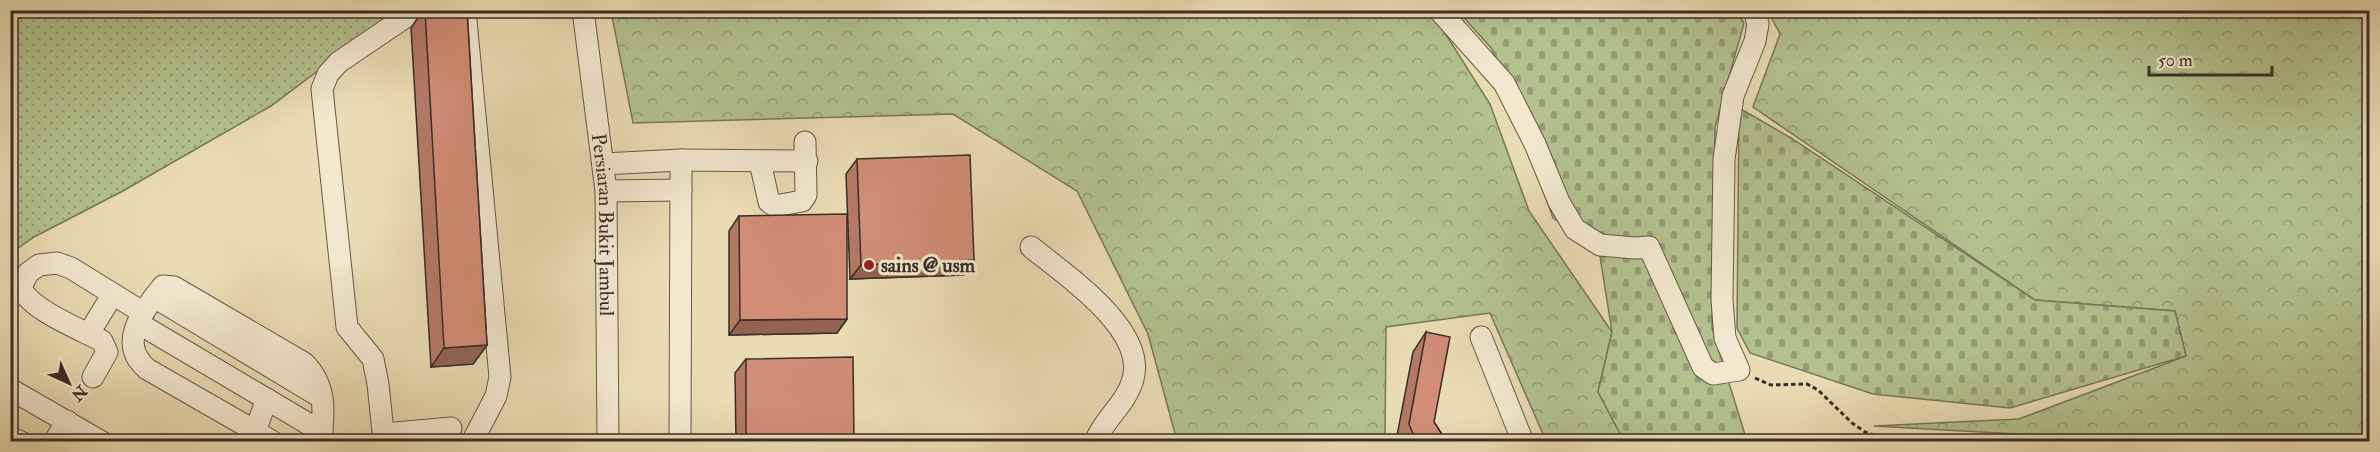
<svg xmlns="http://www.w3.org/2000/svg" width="2380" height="452" font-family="'IM FELL Double Pica',serif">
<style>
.grass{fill:url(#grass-dots);stroke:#76775b;stroke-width:1.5}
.forest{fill:url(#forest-crowns);stroke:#76775b;stroke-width:1.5}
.cemetery{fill:url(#cemetery-stones);stroke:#76775b;stroke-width:1.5}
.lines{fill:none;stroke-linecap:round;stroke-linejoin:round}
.minor-casing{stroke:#65584a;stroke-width:23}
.path{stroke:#392d27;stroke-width:3;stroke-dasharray:4.5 3;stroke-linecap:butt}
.minor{stroke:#f1e8ce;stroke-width:21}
.wall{fill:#b47965;stroke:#392d27;stroke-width:1.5}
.shaded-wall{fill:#926353;stroke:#392d27;stroke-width:1.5}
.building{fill:#d18d76;stroke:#392d27;stroke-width:1.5}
.poi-dot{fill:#8f2418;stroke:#f1e8ce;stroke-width:2}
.labels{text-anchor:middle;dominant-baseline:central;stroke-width:6;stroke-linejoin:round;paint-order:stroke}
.street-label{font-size:20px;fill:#392d27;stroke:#f1e8ce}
.poi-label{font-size:20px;font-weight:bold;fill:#392d27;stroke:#f1e8ce;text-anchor:start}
</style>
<defs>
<pattern id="grass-dots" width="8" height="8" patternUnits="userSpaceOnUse" patternTransform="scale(1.5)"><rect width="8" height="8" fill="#b3c18f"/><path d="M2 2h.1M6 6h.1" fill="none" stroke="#939d75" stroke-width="1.8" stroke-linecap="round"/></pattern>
<pattern id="forest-crowns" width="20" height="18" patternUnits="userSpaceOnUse" patternTransform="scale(1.5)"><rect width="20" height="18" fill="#b3c18f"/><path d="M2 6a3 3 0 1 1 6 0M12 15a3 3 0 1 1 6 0" fill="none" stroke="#939d75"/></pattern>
<pattern id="cemetery-stones" width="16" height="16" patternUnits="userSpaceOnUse" patternTransform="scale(1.5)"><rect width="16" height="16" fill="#b3c18f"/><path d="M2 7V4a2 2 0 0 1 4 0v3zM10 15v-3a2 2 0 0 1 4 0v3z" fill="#939d75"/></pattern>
</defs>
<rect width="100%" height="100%" fill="#e9dbb3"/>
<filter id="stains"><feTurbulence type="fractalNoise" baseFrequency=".00333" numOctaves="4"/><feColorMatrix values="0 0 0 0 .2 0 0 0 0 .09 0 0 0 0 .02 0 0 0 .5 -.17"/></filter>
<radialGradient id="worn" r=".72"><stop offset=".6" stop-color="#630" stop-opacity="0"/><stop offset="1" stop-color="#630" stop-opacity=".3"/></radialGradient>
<path class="grass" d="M 11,11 L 397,11 L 271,106 L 121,192 L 34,237 L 11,253 Z"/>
<path class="forest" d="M 611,11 L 1431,11 L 1490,104 L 1529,211 L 1612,332 L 1598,392 L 1624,441 L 1546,441 L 1490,313 L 1386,327 L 1385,441 L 1177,441 L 1148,334 L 1077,191 L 953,114 L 633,123 Z
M 1768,11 L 2369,11 L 2369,441 L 2083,442 L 2068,437 L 1874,426 L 2019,419 L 2186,356 L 2175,311 L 2035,300 L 1753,107 L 1780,34 Z"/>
<path class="cemetery" d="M 1735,10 L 1744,23 L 1715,127 L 1712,328 L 1747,441 L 1624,441 L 1598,392 L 1612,332 L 1599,250 L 1553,218 L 1492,49 L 1458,11 Z
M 1739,108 L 1791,138 L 2035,300 L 2175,311 L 2186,356 L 2010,408 L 1873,394 L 1750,353 L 1737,328 Z"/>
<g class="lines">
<g class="minor-casing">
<g id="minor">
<path d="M 465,10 L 500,377 L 496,396 L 472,442"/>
<path id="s1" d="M 583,10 L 606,191 L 608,442"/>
<path d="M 1439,10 L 1504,83 L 1535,144 L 1559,202 L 1575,229 L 1600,245 L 1635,248 L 1649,247 L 1703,367 L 1713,374 L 1739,370 L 1725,338 L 1722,300 L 1724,159 L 1733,96 L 1755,41 L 1758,24 L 1754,10"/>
<path d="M 760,162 L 769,202 L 775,206 L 802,201 L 806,195 L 805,142"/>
<path d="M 603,164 L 681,160 L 807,161"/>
<path d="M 606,191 L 681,190"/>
<path d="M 1031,247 C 1064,274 1147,329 1133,379 C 1126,405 1104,418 1095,442"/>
<path d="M 154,297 L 322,398"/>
<path d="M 138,323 L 322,432"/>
<path d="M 89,333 L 113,294"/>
<path d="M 1481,337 L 1523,442"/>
<path d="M 93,377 L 107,352 L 102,341 C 82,330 28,309 21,287 L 28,273 L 39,265 L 57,263 L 71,268 L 142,312"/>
<path d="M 10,389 L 102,442"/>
<path d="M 267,399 L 255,431 L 273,442"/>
<path d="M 384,434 L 451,428"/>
<path d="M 10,437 L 21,442"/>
<path d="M 54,442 L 67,421"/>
<path d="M 250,442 L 255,431 L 147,369 C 116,342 144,310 163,286 L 174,287 L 304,363 C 327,386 324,412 321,442"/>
<path d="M 384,442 L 378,384 L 373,359 L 347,327 L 322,89 L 328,74 L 339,62 L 410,14 L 420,10"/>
<path d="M 680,442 L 681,160"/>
</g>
</g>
<path class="path" d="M 1755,378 L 1771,385 L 1807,384 L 1818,390 L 1852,423 L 1865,432 L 1882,438 L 1903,442"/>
<use href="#minor" class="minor"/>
</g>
<path class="wall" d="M 423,10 L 467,10 L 487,345 L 473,364 L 431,367 L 411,28 Z
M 857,159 L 974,260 L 964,275 L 850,279 L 846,174 Z
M 739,216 L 847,319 L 837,333 L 729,335 L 729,231 Z
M 1426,332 L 1434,422 L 1443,436 L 1448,441 L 1396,441 L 1413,352 Z
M 746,359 L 854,441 L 736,441 L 735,373 Z"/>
<path class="shaded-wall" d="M 974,260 L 964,275 L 850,279 L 861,265 Z
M 847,319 L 837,333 L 729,335 L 740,320 Z
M 487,345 L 473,364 L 431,367 L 444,348 Z"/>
<path class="building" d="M 425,10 L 467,10 L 487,345 L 444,348 Z
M 970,155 L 974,260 L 861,265 L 857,159 Z
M 847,214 L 847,319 L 740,320 L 739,216 Z
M 1426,332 L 1450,337 L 1434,422 L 1443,436 L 1448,441 L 1416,441 L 1409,424 Z
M 853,357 L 854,441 L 746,441 L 746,359 Z"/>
<circle class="poi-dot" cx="869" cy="265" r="6"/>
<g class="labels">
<g class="street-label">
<text stroke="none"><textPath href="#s1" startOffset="216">Persiaran Bukit Jambul</textPath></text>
</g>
<g class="poi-label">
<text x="881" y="265">sains @ usm</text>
</g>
</g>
<rect width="2380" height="452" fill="none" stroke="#e9dbb3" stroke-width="36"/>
<rect x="12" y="12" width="2356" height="428" fill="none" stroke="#392d27" stroke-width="3"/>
<rect x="18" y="18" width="2344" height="416" fill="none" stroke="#392d27" stroke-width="1.5"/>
<g transform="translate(69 383) rotate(135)" stroke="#f1e8ce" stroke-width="4.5" paint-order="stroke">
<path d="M0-4.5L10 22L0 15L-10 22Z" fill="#392d27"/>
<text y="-9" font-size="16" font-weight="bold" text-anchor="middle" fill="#392d27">N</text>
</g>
<path d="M2149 66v9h123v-9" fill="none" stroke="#392d27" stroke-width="3"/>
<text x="2158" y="66" font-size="18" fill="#392d27" stroke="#f1e8ce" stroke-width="4.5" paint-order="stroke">50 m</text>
<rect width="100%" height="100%" filter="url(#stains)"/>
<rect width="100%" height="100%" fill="url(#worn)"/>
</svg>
